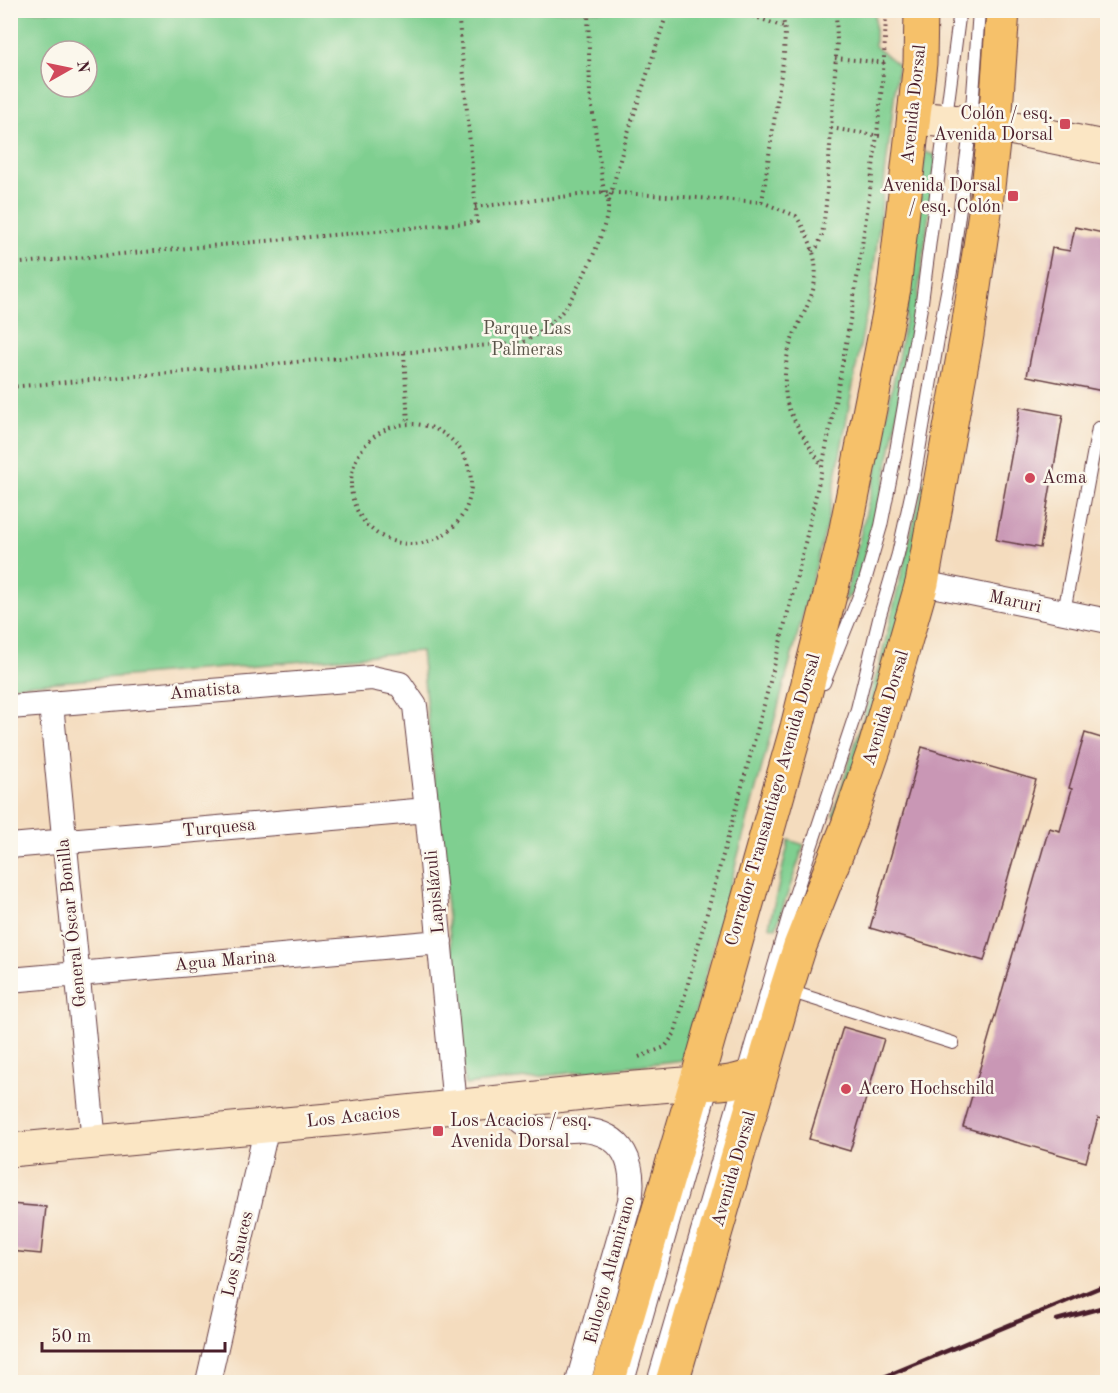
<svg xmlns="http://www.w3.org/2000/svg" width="1118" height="1393" font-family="'Old Standard TT',serif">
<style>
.green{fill:#7fcf90;stroke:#64775e;stroke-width:1.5;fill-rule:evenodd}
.building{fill:#c997b5}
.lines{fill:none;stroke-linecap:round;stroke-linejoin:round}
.lane-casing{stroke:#643b41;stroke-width:14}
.street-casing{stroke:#643b41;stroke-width:26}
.secondary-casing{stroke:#643b41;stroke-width:35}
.primary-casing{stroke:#643b41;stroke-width:35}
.path{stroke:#643b41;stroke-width:4;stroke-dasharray:1.5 4.5;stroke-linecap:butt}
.lane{stroke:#fff;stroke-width:12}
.street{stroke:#fff;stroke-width:24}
.secondary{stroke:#fbe6c4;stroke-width:33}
.primary{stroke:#f6c16b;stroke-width:33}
.rail{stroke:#4a1f2b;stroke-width:4.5}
.poi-dot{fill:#d1495b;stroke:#fbf7ec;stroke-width:2}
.labels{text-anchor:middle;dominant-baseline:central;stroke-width:5;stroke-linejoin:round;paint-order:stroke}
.street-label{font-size:18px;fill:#4a1f2b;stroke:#fbf7ec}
.poi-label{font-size:18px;fill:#4a1f2b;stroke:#fbf7ec;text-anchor:start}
.park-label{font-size:18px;fill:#5a5449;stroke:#fbf7ec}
</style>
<rect width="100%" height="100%" fill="#fbf7ec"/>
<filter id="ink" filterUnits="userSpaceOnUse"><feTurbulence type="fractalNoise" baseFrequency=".0167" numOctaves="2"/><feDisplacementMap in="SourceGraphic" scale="12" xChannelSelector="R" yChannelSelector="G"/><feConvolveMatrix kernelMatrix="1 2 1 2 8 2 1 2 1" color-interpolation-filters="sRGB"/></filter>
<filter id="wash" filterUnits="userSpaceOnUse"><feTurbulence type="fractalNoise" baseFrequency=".008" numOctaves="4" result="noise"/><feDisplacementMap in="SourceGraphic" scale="24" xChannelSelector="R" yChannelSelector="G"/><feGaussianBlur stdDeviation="1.35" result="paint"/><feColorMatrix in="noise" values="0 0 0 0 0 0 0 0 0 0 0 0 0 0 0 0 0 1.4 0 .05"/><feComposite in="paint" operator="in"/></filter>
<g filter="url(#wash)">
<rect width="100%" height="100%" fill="#f4dcbe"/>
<path class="green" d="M 11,11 L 875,11 L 875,46 L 898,65 L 873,277 L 827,525 L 683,1060 L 465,1085 L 421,651 L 11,686 ZM 51,51 L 87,51 L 87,87 L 51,87 Z
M 925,152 L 937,156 L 911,345 L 882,495 L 855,590 L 844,602 L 875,476 L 906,316 Z
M 924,480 L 932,482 L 921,544 L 841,818 L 833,815 L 879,667 Z
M 789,840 L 804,845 L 776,928 L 769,926 Z"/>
<g id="blocks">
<path class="building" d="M 1075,227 L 1108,234 L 1108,392 L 1027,376 L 1052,248 L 1070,251 Z
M 1020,407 L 1063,415 L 1040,548 L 996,540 Z
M 1085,733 L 1108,740 L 1108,1104 L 1103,1119 L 1098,1118 L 1086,1162 L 963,1127 L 1049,828 L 1060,831 L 1072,789 L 1069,788 Z
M 922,747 L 1036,780 L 984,961 L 870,928 Z
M 843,1027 L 884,1039 L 850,1151 L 809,1139 Z
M 10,1204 L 46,1207 L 41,1254 L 10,1251 Z"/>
</g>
</g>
<g filter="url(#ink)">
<use href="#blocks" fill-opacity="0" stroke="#643b41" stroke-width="1.5"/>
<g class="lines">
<g class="lane-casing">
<path id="lane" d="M 1064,612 L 1098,428
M 824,683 L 865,581 L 881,526 L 896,451 L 922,302 L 960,10
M 789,991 L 953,1043
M 628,1382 L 712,1087
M 653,1382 L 792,904 L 857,709 L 880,615 L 898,554 L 913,486 L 939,333 L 953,261 L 971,123 L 979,10"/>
</g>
<g class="street-casing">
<path id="street" d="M 922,583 L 1108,621
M 51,704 L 94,1142
M 10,707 L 372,678 L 400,684 L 415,706 L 427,810 L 455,1106
M 10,846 L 427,810
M 10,980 L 440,942
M 505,1101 C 514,1113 520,1124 536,1128 C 551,1133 567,1129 583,1130 C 624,1133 636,1164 630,1201 L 578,1382
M 208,1382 L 267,1126"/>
</g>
<g class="secondary-casing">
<path id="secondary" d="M 914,118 L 995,125 L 1108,148
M 10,1150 L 350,1118 L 611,1090 L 696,1083"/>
</g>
<g class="primary-casing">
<path id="primary" d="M 696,1083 C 723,1085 737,1082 762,1072
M 608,1382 L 696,1083 L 797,727 L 844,539 L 894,288 L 920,63 L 921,10
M 672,1382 L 786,990 L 800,946 L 848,825 L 875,747 L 922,583 L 967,335 L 986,205 L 995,125 L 1003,10"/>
</g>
<path class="path" d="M 736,10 L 784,27
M 835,58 L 886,63
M 831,128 L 880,136
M 609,201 L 624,145 L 668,10
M 762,202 L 784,55 L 785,32 L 782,10
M 475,207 L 604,192 L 762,202 L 796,216 C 805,230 813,245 815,263 C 819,290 803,313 793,337 C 785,357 782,385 788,406 C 792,420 813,451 822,466
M 812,251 L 817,247 L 822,236 L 826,204 L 837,42 L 836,10
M 10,264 L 477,222 L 458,10
M 404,353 L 408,424
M 10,387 L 524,342 C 538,334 550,325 560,314 C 576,297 612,222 608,200 C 607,197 606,195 604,192 L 590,93 L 588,10
M351 484a60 60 0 1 1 120 0a60 60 0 1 1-120 0Z
M 639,1057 L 665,1047 L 675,1033 C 710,897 750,763 784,627 C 815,510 839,391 858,272 C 871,185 884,99 886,10"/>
<use href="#lane" class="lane"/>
<use href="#street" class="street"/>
<use href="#secondary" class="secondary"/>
<use href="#primary" class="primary"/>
<path class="rail" d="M 1057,1320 L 1108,1306
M 872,1382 L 1108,1284"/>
</g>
</g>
<g class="poi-dot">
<rect x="1059" y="118" width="12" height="12" rx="3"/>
<rect x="1007" y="190" width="12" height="12" rx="3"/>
<circle cx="1030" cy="478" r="6"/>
<circle cx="846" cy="1089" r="6"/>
<rect x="432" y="1125" width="12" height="12" rx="3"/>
</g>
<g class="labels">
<g class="street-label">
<text transform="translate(914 104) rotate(-84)">Avenida Dorsal</text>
<text transform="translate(1015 602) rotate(12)">Maruri</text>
<text transform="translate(205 691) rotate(-5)">Amatista</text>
<text transform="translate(886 708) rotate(-73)">Avenida Dorsal</text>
<text transform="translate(773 800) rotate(-74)">Corredor Transantiago Avenida Dorsal</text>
<text transform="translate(219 828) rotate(-5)">Turquesa</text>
<text transform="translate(435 892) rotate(-95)">Lapislázuli</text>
<text transform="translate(72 923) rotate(-96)">General Óscar Bonilla</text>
<text transform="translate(225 961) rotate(-5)">Agua Marina</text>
<text transform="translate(353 1117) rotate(-6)">Los Acacios</text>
<text transform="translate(734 1169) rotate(-74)">Avenida Dorsal</text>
<text transform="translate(238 1254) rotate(-77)">Los Sauces</text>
<text transform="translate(610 1270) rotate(-75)">Eulogio Altamirano</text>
</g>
<g class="poi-label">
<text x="1053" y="114" text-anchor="end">Colón / esq.<tspan x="1053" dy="21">Avenida Dorsal</tspan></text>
<text x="1001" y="186" text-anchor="end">Avenida Dorsal<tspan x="1001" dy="21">/ esq. Colón</tspan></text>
<text x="1042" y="478">Acma</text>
<text x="858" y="1089">Acero Hochschild</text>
<text x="450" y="1121">Los Acacios / esq.<tspan x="450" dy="21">Avenida Dorsal</tspan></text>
</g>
<g class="park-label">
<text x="527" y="329">Parque Las<tspan x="527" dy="21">Palmeras</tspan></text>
</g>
</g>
<rect width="1118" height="1393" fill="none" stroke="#fbf7ec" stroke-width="36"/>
<g transform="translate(69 69) rotate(81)"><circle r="28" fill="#fbf7ec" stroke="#b4a19f" stroke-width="1.5"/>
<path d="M0-4.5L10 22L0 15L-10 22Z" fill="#d1495b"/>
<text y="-9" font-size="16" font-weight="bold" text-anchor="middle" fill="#4a1f2b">N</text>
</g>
<path d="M42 1342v9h183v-9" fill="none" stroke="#4a1f2b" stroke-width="3"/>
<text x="51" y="1342" font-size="18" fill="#4a1f2b" stroke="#fbf7ec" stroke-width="4.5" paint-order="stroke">50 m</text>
</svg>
